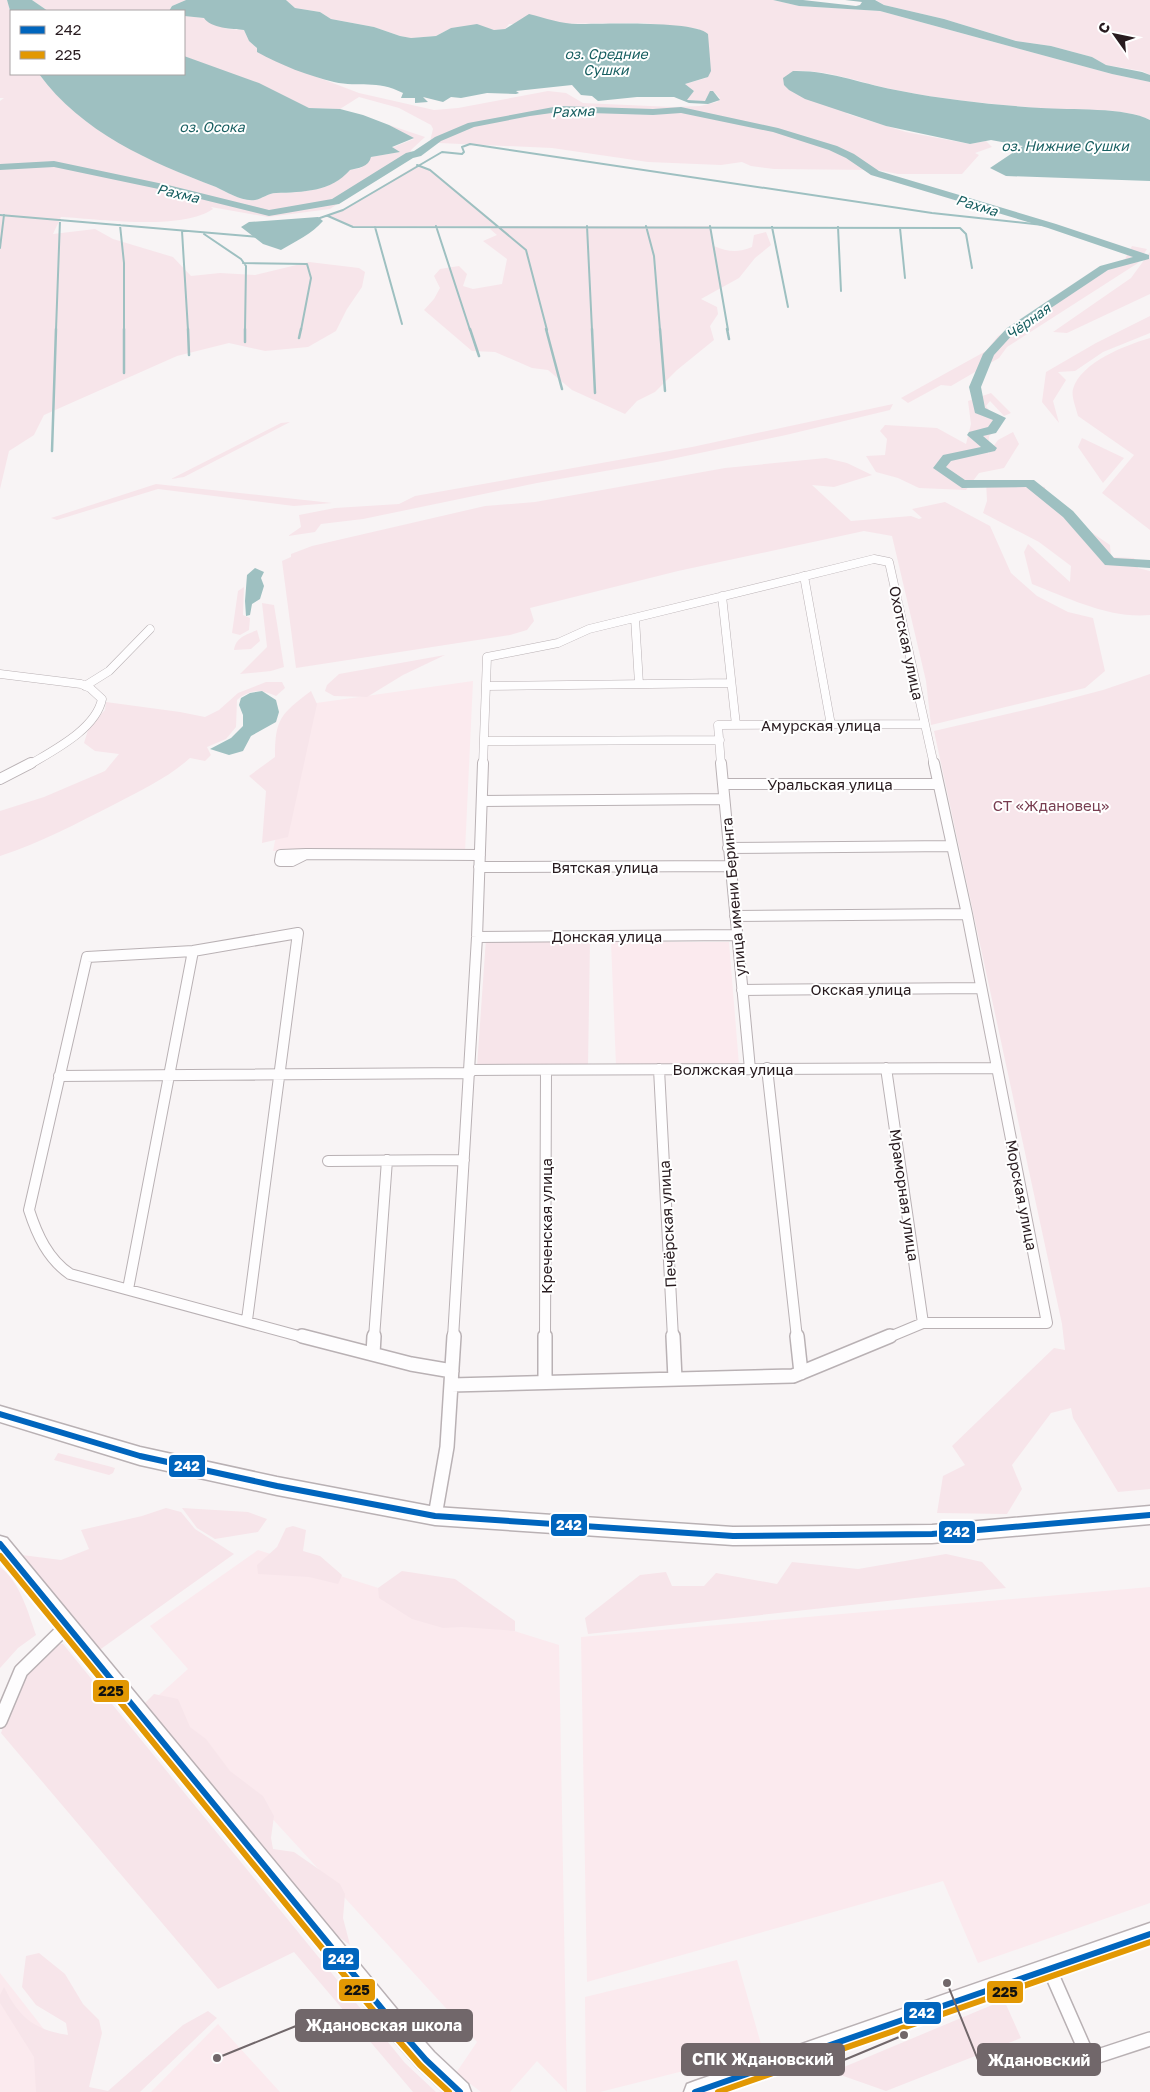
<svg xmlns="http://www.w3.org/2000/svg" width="1150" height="2092" font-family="'Golos Text',sans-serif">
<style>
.built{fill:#fbeaee}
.green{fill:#f7e5ea}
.water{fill:#9ec0c1}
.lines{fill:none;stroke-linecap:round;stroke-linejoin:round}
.stream-far1{stroke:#9ec0c1;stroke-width:2}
.stream{stroke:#9ec0c1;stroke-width:2.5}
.river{fill:#9ec0c1;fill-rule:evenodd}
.street-far2-casing{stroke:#b9b1b4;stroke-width:9}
.street-far1-casing{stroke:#b9b1b4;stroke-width:12}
.street-casing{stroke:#b9b1b4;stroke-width:16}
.secondary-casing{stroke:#b9b1b4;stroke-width:3}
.primary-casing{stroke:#b9b1b4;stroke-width:3}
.street-far2{stroke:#fefdfe;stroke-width:8}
.street-far1{stroke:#fefdfe;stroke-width:10}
.street{stroke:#fefdfe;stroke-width:13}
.secondary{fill:#fefdfe;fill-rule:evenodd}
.primary{fill:#fefdfe;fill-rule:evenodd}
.bus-1-casing{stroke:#fff;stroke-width:10}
.bus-2-casing{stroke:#fff;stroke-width:10}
.bus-1{stroke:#0065bd;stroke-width:6}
.bus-2{stroke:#e29803;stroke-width:6}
.labels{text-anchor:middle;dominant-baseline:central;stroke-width:4;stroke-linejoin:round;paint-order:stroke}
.far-water-label{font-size:14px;font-style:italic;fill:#185f61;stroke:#fff}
.street-label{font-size:15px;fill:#281b1f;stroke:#fff}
.park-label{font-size:15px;fill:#783e51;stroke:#fff}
.leader{fill:none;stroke:#71676a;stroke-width:2}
.callout-dot{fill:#71676a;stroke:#fff;stroke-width:2}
.callout{fill:#71676a;stroke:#71676a;stroke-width:2}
.callout-label{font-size:16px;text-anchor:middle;font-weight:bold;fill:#fff}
.line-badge{stroke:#fff;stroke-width:2}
.badge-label{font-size:14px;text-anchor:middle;font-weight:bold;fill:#fff}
.pale-badge-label{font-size:14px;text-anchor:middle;font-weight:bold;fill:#111}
</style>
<rect width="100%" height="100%" fill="#f8f4f5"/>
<path class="built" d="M 473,681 L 465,852 L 273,851 L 302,705 Z
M 611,942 L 729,942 L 739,1065 L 616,1066 Z
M 258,1550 L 559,1645 L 567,2092 L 537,2061 L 510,2092 L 481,2092 L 456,2073 L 477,2042 L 159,1695 L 188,1669 L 150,1626 Z
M 1150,1587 L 1150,1903 L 978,1963 L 943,1881 L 587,1982 L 581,1637 Z
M 737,1960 L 763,2051 L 600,2092 L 586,2092 L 585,1997 Z
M 0,1973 L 93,2092 L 0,2092 Z
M 218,2024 L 280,2092 L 151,2092 Z"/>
<path class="green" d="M 0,0 L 7,0 L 11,14 L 11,74 L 39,74 C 81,131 151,162 216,187 C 227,192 242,202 255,200 C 262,199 268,193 276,193 C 303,192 331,192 349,170 L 361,168 L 371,157 L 399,152 L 391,148 L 414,139 L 389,125 L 425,137 L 411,150 L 410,155 L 330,209 L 268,217 L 211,207 L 213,209 C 181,231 100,219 61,217 L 53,234 L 95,229 L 113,239 L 173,257 L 191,276 L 220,273 L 255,275 L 309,262 L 359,268 L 365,272 L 362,287 L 347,309 L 336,331 L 308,347 L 265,351 L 229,343 L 177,356 L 44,415 L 34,435 L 9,451 L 0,489 L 0,101 L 4,98 L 0,98 Z
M 32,0 L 186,0 L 172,6 L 169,11 L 48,11 Z
M 286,0 L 773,0 L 799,6 L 880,11 L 1112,74 L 1150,82 L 1150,120 C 1123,106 1069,111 1037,108 C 992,104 946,100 901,91 C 865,85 830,69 793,71 L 848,114 L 906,132 L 970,144 L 986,141 L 992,147 L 975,153 L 979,155 L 962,174 L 898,174 L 877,170 L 774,169 L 751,166 L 742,162 L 721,165 L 648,162 L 552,148 L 439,143 L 430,141 L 433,129 L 431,125 L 399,108 L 359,97 L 340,109 L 309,108 L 184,56 L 184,16 L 205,18 L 227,29 L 244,30 L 249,41 L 257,48 L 309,74 L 359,93 L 434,110 L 458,108 L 548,91 L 566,93 L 583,103 L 672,107 L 700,106 L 717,102 L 720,98 L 713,91 L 705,101 L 686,100 L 694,91 L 685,84 L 706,78 L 699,29 L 644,23 L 509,24 L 505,29 L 494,30 L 477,25 L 451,28 L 436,36 L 411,38 L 400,36 L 374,27 L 331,19 L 320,12 L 295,8 Z
M 876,0 L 1150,0 L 1150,75 L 1142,71 L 1106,65 L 1092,57 L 1051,46 L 1016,41 L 944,19 L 884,5 Z
M 417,165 L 430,170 L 498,226 L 710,226 L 714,246 C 728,252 738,253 752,247 L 754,235 L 766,232 L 771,245 L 755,258 L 739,278 L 701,299 L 717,307 L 718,314 L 710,326 L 714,340 L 677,370 L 655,392 L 637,401 L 625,414 L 572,390 L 548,370 L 532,368 L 495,352 L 472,351 L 424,310 L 434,299 L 440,288 L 434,276 L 440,269 L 459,266 L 467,274 L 463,286 L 473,289 L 502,284 L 507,259 L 483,241 L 497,235 L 490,229 L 496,226 L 353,227 L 328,216 L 343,210 Z
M 1132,246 L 1147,249 L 1138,263 L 1007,347 L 999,358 L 951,386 L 941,385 L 908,403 L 901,398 L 986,351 L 998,336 L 1125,259 Z
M 1150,252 L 1150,294 L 1067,333 L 1053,332 L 1131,278 Z
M 1150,316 L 1150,333 L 1103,352 L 1075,371 L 1058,372 L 1066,380 L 1053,401 L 1059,423 L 1042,402 L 1046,372 L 1096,343 Z
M 1150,338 L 1150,530 L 1102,493 L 1134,455 L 1078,416 C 1076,408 1071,396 1073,389 C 1081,362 1126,345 1150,338 Z
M 991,393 L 1011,413 L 1004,416 L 990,401 L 986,406 L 1001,426 L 989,436 L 988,454 L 998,440 L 1013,432 L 1019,444 L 1004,468 L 979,473 L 966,490 L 919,488 L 898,478 L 876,472 L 866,456 L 885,455 L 887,439 L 880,431 L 885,425 L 937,428 L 966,444 L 971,424 L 968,401 Z
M 893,404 L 890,410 L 786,435 L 662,461 L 537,483 L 363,519 L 321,524 L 315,532 L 288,536 L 301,527 L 299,515 L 335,508 L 399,504 L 415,496 L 692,447 Z
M 290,422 L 184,477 L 171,479 L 281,423 Z
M 1082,438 L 1124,458 L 1103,483 L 1078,447 Z
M 826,458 L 847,463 L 872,475 L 834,487 L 812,485 L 851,521 L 911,516 L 919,519 L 922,518 L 912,509 L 945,502 L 990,526 L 1011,573 L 1037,596 L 1068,612 L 1093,618 L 1105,671 L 1085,688 L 931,725 L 926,681 L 892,536 L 864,531 L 678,571 L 530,608 L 534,621 L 527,630 L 510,635 L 296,668 L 282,561 L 291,557 L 291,554 L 312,546 L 485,506 L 535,502 L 725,468 Z
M 986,481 L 1045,487 L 1046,501 L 1110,545 L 1111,557 L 1134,558 L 1138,568 L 1150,571 L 1150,615 C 1110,619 1068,598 1032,584 L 1024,552 L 1028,544 L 1070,582 L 1071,566 L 1039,542 L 983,513 L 987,501 Z
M 156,484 L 332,503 L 294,506 L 158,489 L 57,520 L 51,518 Z
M 244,587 L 243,615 L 250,618 L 249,630 L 240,635 L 232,633 L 238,591 Z
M 262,603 L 274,605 L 284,667 L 271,671 L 240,674 L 267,647 Z
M 257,630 L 260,641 L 251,649 L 234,650 C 236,637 246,635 257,630 Z
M 445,655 L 403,675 L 367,697 L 334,696 L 325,691 L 327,685 L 339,674 Z
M 1150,674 L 1150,1489 L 1118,1492 L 1073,1418 L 1071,1408 L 1051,1413 L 1012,1465 L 1022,1489 L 1007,1514 L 937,1513 L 943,1476 L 965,1465 L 952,1446 L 1054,1348 L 1065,1350 L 1062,1324 L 934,731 L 1042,706 L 1103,690 Z
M 266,682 L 282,682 L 285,688 L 276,696 C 261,689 250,689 237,700 L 236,727 L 226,739 L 207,747 L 211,755 L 205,761 L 190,758 C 168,778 141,790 115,804 C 77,823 41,843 0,856 L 0,811 L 44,797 L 105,771 L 119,754 L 95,751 L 84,743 L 89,727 L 105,710 L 106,702 L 180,712 L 205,717 L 219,710 L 238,693 Z
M 311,691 L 317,704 L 288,837 L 262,843 L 266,791 L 249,776 L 275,757 C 275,718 281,714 311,691 Z
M 486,939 L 590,940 L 588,1067 L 477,1066 Z
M 58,1453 L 108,1466 L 115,1468 L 113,1473 L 109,1475 L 54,1460 Z
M 166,1508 L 181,1512 L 195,1529 L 234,1554 L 98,1651 L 22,1555 L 61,1560 L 89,1549 L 81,1530 L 142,1516 Z
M 182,1508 L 248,1512 L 267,1519 L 258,1532 L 215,1539 L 197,1528 Z
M 293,1526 L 306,1530 L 303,1551 L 320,1556 L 342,1575 L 338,1584 L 309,1577 L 258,1574 L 257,1565 L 277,1547 L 286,1528 Z
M 946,1554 L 982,1562 L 1006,1588 L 588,1634 L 585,1618 L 640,1575 L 666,1572 L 672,1586 L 704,1586 L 716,1573 L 777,1584 L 792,1562 L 858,1569 Z
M 0,1567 C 20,1582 28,1612 36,1635 L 18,1648 L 0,1668 Z
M 402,1571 L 455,1579 L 515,1621 L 515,1631 L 462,1627 L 443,1628 L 412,1619 L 379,1598 L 378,1588 Z
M 53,1643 L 63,1644 L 405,2063 L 436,2092 L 413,2092 L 294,1952 L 218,1989 L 1,1733 L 23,1674 Z
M 154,1694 L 178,1699 L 190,1727 L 206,1739 L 230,1771 L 263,1796 L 274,1816 L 271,1838 L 273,1849 L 294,1852 L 340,1884 L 345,1894 L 343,1918 L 350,1945 L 317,1921 L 141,1707 Z
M 39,1953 L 65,1974 L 83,2004 L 99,2020 L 102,2033 L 89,2087 L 108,2091 L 183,2025 L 208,2011 L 217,2018 L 140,2092 L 36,2092 L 34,2057 L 0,2003 L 0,1995 L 4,1987 C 19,2017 34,2030 68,2035 L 66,2023 L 36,2005 L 22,1987 L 26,1956 Z
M 1004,2000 L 1021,2038 L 886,2091 L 832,2072 Z"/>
<path class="water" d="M 7,0 L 32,0 L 48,11 L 11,11 L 11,14 Z
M 186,0 L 286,0 L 295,8 L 320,12 L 331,19 L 374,27 L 400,36 L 411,38 L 436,36 L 451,28 L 477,24 L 494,30 L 505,29 L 529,14 C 545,18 562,24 578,24 C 601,24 695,20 708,34 L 711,71 L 708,77 L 685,84 L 694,91 L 687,100 L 705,101 L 710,91 L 713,91 L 720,100 L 708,104 L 689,103 L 674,97 L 637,97 L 598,101 L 592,96 L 581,95 L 572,85 L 516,91 L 519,93 L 516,94 L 487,93 L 461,98 L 451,97 L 443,102 L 423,97 L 428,102 L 415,103 L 415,98 L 401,98 L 403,93 C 376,79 360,88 334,82 C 309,76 280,65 257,52 L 257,48 L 249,41 L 244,30 C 233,29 210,28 204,18 L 184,16 L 184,11 L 169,11 L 172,6 Z
M 773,0 L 803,0 L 856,6 L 860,5 L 862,2 L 845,0 L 875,0 L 884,5 L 944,19 L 1016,41 L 1051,46 L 1092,57 L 1106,65 L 1142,72 L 1150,75 L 1150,82 L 1112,74 L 880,11 L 799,6 Z
M 184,56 L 259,83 L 309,108 L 340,109 L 363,115 L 389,125 L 414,138 L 392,147 L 400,152 L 371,157 C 369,167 358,168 350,170 C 331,192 303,192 276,193 C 268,193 262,199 255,200 C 242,202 227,192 216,187 C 150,162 81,132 39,74 L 184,74 Z
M 793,71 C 830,70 865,85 901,91 C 947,100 995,105 1041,108 C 1070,110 1126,107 1150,120 L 1150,181 L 1006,176 L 990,168 L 1023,146 L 991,140 L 970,144 L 886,126 L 805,99 L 789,90 L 784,85 L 783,78 Z
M 318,217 L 323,221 C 312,234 296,241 281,250 L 263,244 L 241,227 L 249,222 Z
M 255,568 L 264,572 L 261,578 L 264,586 L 260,599 L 252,604 L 250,615 L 246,616 L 245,601 L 247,575 Z
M 262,691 L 276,700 L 279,712 L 276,722 L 251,736 L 243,751 L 229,755 L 210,749 L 231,738 L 243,726 L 243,715 L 239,705 L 241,698 L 250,693 Z"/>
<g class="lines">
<path class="stream-far1" d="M 417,165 L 430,170 L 526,250 L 547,330
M 0,215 L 258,237
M 328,216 L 353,227 L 960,228 L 966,234 L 972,268
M 317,219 L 343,210 L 442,152 L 462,154 L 464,152 L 462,147 L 470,144 L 932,213 L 1052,226
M 120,225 L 124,263 L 124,330
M 436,226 L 470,330
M 587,226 L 592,330
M 646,226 L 654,256 L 660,330
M 710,226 L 728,330
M 375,227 L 402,324
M 772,227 L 788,307
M 838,227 L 841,291
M 900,228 L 905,278
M 182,231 L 188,330
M 204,234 L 241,259 L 246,266 L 245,330
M 0,248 L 4,215
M 243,263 L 307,264 L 311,278 L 301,330
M 56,330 L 60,220"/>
<path class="stream" d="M 124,329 L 124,373
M 188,329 L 189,355
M 470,329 L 479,356
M 546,329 L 562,389
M 592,329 L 595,393
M 660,329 L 665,391
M 727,329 L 729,339
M 299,338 L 301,329
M 245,342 L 245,329
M 52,451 L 56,329"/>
<path class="river" d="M 559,106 L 653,109 L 681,107 L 778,128 L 837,146 L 854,154 L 879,171 L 1056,224 L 1149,255 L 1149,259 L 1108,270 L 1015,332 L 994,355 L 981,387 L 985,408 L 1006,418 L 996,433 L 983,436 L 997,448 L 995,451 L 951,461 L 946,467 L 965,480 L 1034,480 L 1073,511 L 1114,558 L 1150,560 L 1150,568 L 1105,565 L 1063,517 L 1026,487 L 962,488 L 933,468 L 943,455 L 981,447 L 967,435 L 969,432 L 988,427 L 993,420 L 975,413 L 969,387 L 983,354 L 1007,328 L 1100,266 L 1133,257 L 1048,228 L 871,175 L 846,158 L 829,150 L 773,132 L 681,113 L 653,115 L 559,112 L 530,116 L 474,127 L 441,141 L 421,156 L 413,158 L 339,204 L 269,216 L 168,191 L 54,167 L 0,170 L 0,164 L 54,161 L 168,185 L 269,210 L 332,199 L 406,153 L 414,151 L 435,137 L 468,123 Z"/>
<g class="street-far2-casing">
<path id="street-far2" d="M 804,576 L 831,725
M 722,596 L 736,725
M 635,618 L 639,684
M 0,674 L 81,684 L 90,688 L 102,699 C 96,729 54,750 29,765
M 85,686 L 109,671 L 150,629
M 486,686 L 731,683
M 484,741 L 720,740
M 483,765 L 487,657 L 558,643 L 589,629 L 874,559 L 889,562 L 934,765
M 721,765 L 718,725 L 925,724"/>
</g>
<g class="street-far1-casing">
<path id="street-far1" d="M 721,763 L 750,1069
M 0,779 L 31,763
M 723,784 L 938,784
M 482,801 L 724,799
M 728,848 L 952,846
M 306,854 L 480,855
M 306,854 L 292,861 L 280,861 L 281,855 Z
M 479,867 L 730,866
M 735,916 L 967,914
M 477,937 L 737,935
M 742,990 L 981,988
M 767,1068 L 797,1338
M 886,1068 L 923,1323
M 659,1069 L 673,1338
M 470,1070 L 997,1068
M 59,1076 L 470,1073
M 328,1161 L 464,1160
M 128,1289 L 193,951
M 247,1320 L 298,933 L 193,951 L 87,957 L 29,1210 C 37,1235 48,1259 70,1274 L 306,1338
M 374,1338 L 387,1160
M 453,1338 L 477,937 L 483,763
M 545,1338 L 546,1070
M 887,1338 L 923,1323 L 1047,1323 L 967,914 L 934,763"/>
</g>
<g class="street-casing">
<path id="street" d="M 302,1336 L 411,1364 L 452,1371
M 673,1336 L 675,1379
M 797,1336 L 801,1373
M 373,1354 L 374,1336
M 545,1382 L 545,1336
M 451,1385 L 793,1376 L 890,1336
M 435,1516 L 447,1447 L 454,1336
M 0,1721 L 21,1671 L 66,1627
M 1049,1968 L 1089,2059 L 1150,2039"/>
</g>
<g class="secondary-casing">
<path id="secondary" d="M 0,1536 L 7,1538 L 405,2019 L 434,2052 L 468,2084 L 471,2092 L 444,2092 L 418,2068 L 389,2035 L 0,1558 Z
M 1150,1923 L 1150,1945 L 727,2092 L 684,2092 L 687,2084 L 695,2081 Z"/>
</g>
<g class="primary-casing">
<path id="primary" d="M 0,1406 L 140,1447 L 277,1477 L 435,1507 L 733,1527 L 932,1525 L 1150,1506 L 1150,1524 L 932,1543 L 733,1545 L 435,1525 L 277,1495 L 140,1465 L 0,1422 Z"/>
</g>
<use href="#street-far2" class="street-far2"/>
<use href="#street-far1" class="street-far1"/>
<use href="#street" class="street"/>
<use href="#secondary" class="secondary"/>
<use href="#primary" class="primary"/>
<g class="bus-1-casing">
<path id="bus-1" d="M 0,1414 L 140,1456 L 277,1486 L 435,1516 L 733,1536 L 932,1534 L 1150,1515
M 0,1544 L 397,2027 L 426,2060 L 460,2092
M 695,2092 L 1150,1934"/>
</g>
<g class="bus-2-casing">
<path id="bus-2" d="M 0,1556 L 391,2032 L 420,2065 L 449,2092
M 718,2092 L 1150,1942"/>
</g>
<use href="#bus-1" class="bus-1"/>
<use href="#bus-2" class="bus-2"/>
</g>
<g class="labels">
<g class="far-water-label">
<text x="606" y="53">оз. Средние<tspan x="606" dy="16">Сушки</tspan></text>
<text transform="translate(573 111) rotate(-2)">Рахма</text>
<text x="212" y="126">оз. Осока</text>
<text x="1065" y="145">оз. Нижние Сушки</text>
<text transform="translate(178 193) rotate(13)">Рахма</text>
<text transform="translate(977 205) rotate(17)">Рахма</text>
<text transform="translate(1028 321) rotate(-36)">Чёрная</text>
</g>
<g class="street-label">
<text transform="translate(907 643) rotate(78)">Охотская улица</text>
<text x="821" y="725">Амурская улица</text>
<text x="830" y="784">Уральская улица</text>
<text x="605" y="867">Вятская улица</text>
<text transform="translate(733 897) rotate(-95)">улица имени Беринга</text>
<text x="607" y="936">Донская улица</text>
<text x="861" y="989">Окская улица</text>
<text x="733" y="1069">Волжская улица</text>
<text transform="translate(905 1195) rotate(82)">Мраморная улица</text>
<text transform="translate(1022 1195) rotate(79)">Морская улица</text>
<text transform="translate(667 1224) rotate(-93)">Печёрская улица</text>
<text transform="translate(546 1226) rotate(-90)">Креченская улица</text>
</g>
<g class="park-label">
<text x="1051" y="805">СТ «Ждановец»</text>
</g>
</g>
<path class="leader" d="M217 2058L296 2026M904 2035L844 2060M947 1983L978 2060"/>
<g class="callout-dot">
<circle cx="217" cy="2058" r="5"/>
<circle cx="904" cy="2035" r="5"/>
<circle cx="947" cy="1983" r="5"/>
</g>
<g class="callout">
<rect x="296" y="2010" width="176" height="31" rx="5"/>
<rect x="682" y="2044" width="162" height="31" rx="5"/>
<rect x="978" y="2044" width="122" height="31" rx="5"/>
</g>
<g class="callout-label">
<text x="384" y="2031">Ждановская школа</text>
<text x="763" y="2065">СПК Ждановский</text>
<text x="1039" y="2066">Ждановский</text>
</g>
<g class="line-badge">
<rect x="168" y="1454" width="38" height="24" rx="5" fill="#0065bd"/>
<rect x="550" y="1513" width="38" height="24" rx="5" fill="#0065bd"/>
<rect x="938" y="1520" width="38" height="24" rx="5" fill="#0065bd"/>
<rect x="92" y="1679" width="38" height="24" rx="5" fill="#e29803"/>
<rect x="322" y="1947" width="38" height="24" rx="5" fill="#0065bd"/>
<rect x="338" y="1978" width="38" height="24" rx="5" fill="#e29803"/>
<rect x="986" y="1980" width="38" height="24" rx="5" fill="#e29803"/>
<rect x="903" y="2001" width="39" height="24" rx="5" fill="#0065bd"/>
</g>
<g class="badge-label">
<text x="187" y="1471">242</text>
<text x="569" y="1530">242</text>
<text x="957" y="1537">242</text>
<text x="341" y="1964">242</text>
<text x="922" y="2018">242</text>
</g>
<g class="pale-badge-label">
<text x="111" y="1696">225</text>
<text x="357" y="1995">225</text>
<text x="1005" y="1997">225</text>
</g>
<rect x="10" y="10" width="175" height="65" fill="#ffffff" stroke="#a9a4a5"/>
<rect x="20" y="26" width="25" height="8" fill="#0065bd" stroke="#a9a4a5"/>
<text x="55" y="35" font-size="15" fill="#281b1f">242</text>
<rect x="20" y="51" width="25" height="8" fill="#e29803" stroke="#a9a4a5"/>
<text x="55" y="60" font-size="15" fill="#281b1f">225</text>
<g transform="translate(1115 35) rotate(303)" stroke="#ffffff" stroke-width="4" paint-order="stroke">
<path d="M0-4L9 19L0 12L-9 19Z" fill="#281b1f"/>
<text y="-8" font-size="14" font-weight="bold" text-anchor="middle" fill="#281b1f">С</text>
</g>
</svg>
